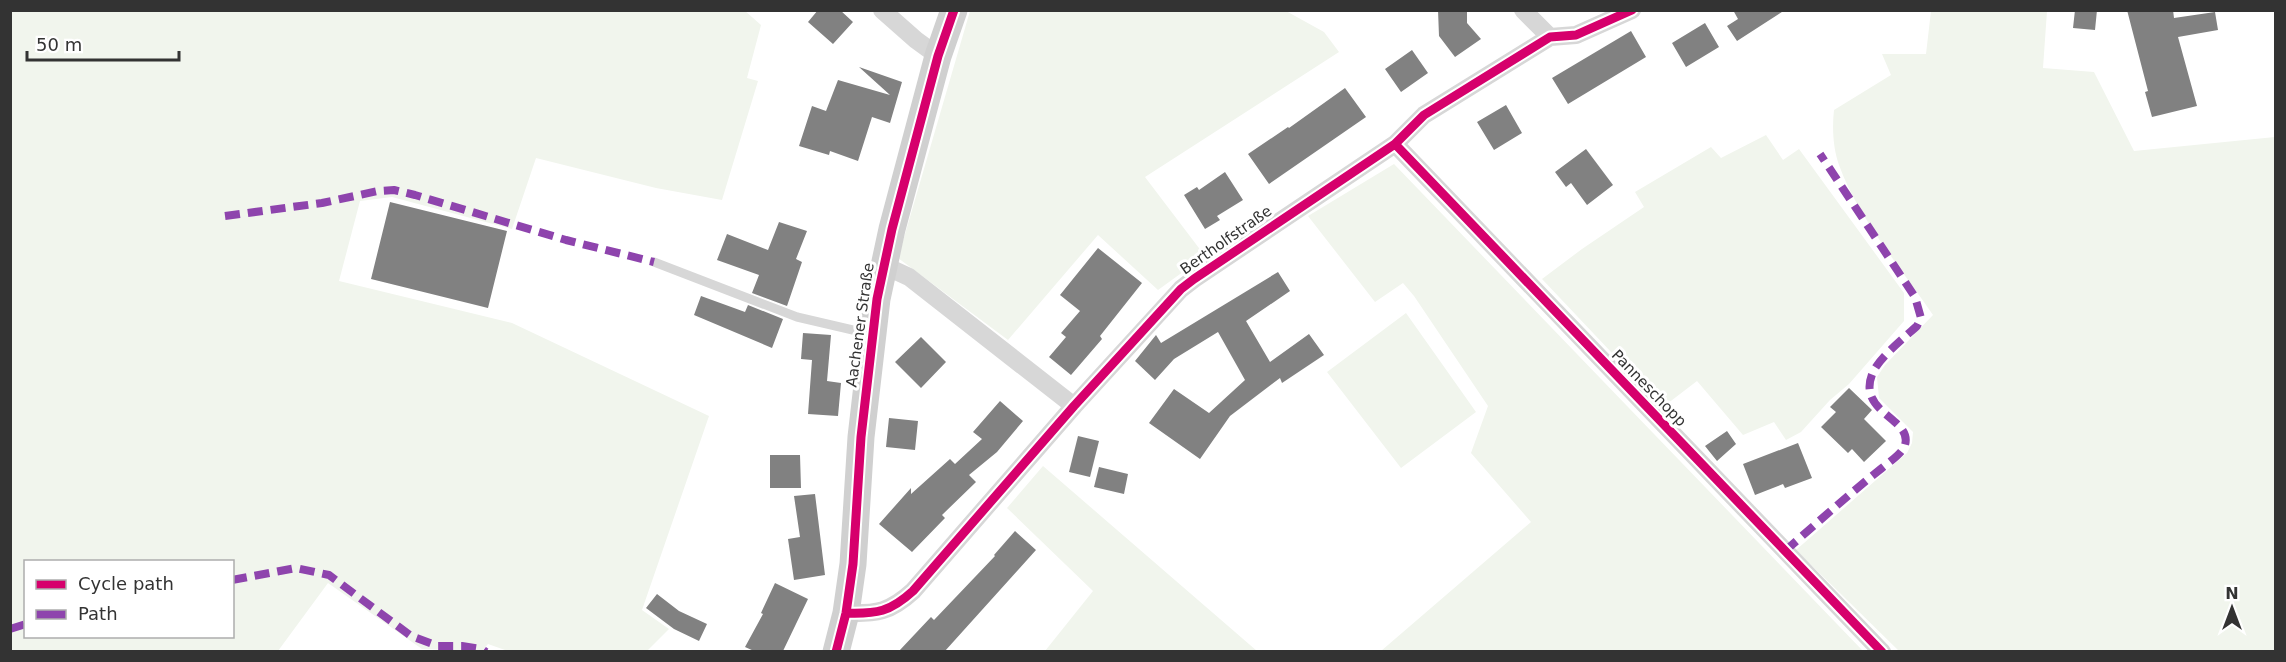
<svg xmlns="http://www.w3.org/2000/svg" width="2286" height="662" font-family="'DejaVu Sans',sans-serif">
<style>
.green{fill:#f1f5ed;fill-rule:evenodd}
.building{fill:#818181}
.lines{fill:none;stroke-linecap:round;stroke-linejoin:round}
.lane{stroke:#d7d7d7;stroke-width:9}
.street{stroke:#d7d7d7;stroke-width:18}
.secondary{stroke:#d0d0d0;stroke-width:27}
.quiet{stroke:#8e44ad;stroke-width:8;stroke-dasharray:15 8;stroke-linecap:butt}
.cycleway-casing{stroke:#fff;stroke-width:13}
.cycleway{stroke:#d6006c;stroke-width:9}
.labels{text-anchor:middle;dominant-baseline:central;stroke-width:6;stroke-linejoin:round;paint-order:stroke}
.street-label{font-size:15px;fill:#333;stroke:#fff}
</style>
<rect width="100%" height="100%" fill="#fff"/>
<path class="green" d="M 744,10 L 761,25 L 747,78 L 758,81 L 722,200 L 656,188 L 536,158 L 512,229 L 392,197 L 360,201 L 339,281 L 512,323 L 709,416 L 642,610 L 669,629 L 647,651 L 511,652 L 488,644 L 482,651 L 422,649 L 328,583 L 278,651 L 11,651 L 11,11 ZM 26,562 L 232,562 L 232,636 L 26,636 Z
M 970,11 L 1286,11 L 1324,32 L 1339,52 L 1145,177 L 1205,256 L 1158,290 L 1098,235 L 1008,340 L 898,258 Z
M 1931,11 L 2047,11 L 2043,68 L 2094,72 L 2134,151 L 2275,137 L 2275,651 L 1899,651 L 1796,550 L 1907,453 L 1912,443 L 1913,432 L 1879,398 L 1877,377 L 1885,365 L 1933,315 C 1901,268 1858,218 1839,165 C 1833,148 1832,128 1834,110 L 1891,75 L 1882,54 L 1926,54 Z
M 1766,135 L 1783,160 L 1799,149 L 1904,293 L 1904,321 L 1849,384 L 1830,400 L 1801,432 L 1786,440 L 1774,422 L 1743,435 L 1697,381 L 1663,407 L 1542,279 L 1582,249 L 1644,207 L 1635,192 L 1711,147 L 1721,158 Z
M 1394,164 L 1863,651 L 1381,651 L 1531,522 L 1471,453 L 1488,406 L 1414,296 L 1403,283 L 1375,302 L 1308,216 Z
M 1406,313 L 1476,412 L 1401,468 L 1327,372 Z
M 1043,466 L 1257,651 L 1045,651 L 1093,591 L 1007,508 Z"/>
<path class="building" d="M 818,10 L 840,10 L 853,22 L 833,44 L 808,22 Z
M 1438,10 L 1467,10 L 1467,23 L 1481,39 L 1455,57 L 1439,36 Z
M 1733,10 L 1785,10 L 1737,41 L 1727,26 L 1738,19 Z
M 2075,10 L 2097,10 L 2095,30 L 2073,28 Z
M 2127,10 L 2173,10 L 2174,18 L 2215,12 L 2218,30 L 2178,37 L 2197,106 L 2152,117 L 2145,92 L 2148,91 Z
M 1705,23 L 1719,47 L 1686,67 L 1672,43 Z
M 1631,31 L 1646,57 L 1568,104 L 1552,78 Z
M 1412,50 L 1428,73 L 1401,92 L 1385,69 Z
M 859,67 L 902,82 L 890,123 L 872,117 L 858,161 L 830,151 L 829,155 L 799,146 L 812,106 L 826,111 L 838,80 L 890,95 Z
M 1345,88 L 1366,117 L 1269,184 L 1248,154 L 1288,127 L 1289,128 Z
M 1506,105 L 1522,133 L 1494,150 L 1477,122 Z
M 1586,149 L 1613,185 L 1587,205 L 1571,183 L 1566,187 L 1555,172 Z
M 1225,172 L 1243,200 L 1217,216 L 1220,220 L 1205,229 L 1184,195 L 1197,187 L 1199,190 Z
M 390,202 L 507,231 L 488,308 L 371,279 Z
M 779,222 L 807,231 L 796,259 L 802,262 L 787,306 L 752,293 L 759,275 L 717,260 L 727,234 L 768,250 Z
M 1098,248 L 1142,283 L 1100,336 L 1102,339 L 1071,375 L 1049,357 L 1066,337 L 1061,333 L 1080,311 L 1060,295 Z
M 1278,272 L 1290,291 L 1246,321 L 1270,362 L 1309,334 L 1324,355 L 1282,383 L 1280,378 L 1230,416 L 1200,459 L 1149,423 L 1174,389 L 1209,413 L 1245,380 L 1218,332 L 1174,359 L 1155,380 L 1135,361 L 1156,335 L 1161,343 Z
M 701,296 L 745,312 L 748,305 L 783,319 L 772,348 L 694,315 Z
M 803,333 L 831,335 L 827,381 L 841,383 L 838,416 L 808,414 L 812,360 L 801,359 Z
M 921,337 L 946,362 L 921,388 L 895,362 Z
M 1849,388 L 1872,410 L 1864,419 L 1886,441 L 1864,462 L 1852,449 L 1848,453 L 1821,427 L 1836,412 L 1830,407 Z
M 1000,401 L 1023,421 L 997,452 L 969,475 L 976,482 L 942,515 L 945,518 L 912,552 L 879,524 L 911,488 L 911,494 L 950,459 L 955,464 L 982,439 L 973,432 Z
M 889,418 L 918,421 L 915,450 L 886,447 Z
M 1727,431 L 1736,444 L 1717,461 L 1705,446 Z
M 1078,436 L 1099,441 L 1090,477 L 1069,472 Z
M 1798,443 L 1812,478 L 1785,488 L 1783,484 L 1755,495 L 1743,464 Z
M 770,455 L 800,455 L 801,488 L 770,488 Z
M 1099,467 L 1128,474 L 1124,494 L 1094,487 Z
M 815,494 L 825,575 L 794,580 L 788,539 L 800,537 L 794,496 Z
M 1015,531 L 1036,550 L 945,651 L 899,651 L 931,617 L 934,620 L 995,556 L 994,555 Z
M 775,583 L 808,599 L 783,651 L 754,651 L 745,647 L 763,614 L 761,613 Z
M 657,594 L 679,611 L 707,624 L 699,641 L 674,629 L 646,608 Z"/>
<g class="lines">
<path class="lane" d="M 654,262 L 797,317 L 870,334"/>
<path class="street" d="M 882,10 L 916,40 L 938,56
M 1523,10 L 1550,37
M 1395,144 L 1882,652
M 883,265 L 909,277 L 1074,406
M 846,613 C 877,614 890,612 913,591 L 1074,406 L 1181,289 L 1194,279 L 1395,144 L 1424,115 L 1550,37 L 1576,35 L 1632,10"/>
<path class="secondary" d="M 836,652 L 846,613 L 853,564 L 861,437 L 877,299 L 892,229 L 938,56 L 954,10"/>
<path class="quiet" d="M 225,216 L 322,203 L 378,191 L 394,190 L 415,195 L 566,240 L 654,262
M 1785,551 C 1817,523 1849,494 1882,468 C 1889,462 1902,454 1905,445 C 1913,418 1855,413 1873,372 C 1880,357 1904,338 1917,326 L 1921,318 L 1915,297 L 1820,154
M 232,580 L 296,568 L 329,575 L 411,636 L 438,646 L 462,646 L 482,649 L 486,652
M 10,629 L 26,624"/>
<g class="cycleway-casing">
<path id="cycleway" d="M 1395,144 L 1882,652
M 846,613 C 877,614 890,612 913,591 L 1074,406 L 1181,289 L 1194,279 L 1395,144 L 1424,115 L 1550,37 L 1576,35 L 1632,10
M 836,652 L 846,613 L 853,564 L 861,437 L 877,299 L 892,229 L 938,56 L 954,10"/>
</g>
<use href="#cycleway" class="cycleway"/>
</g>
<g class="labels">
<g class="street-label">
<text transform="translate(1226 240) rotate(-35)">Bertholfstraße</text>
<text transform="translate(860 325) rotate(-82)">Aachener Straße</text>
<text transform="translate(1649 388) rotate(46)">Panneschopp</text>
</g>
</g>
<rect width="2286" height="662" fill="none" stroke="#333333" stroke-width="24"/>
<rect x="24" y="560" width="210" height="78" fill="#ffffff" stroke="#adadad" stroke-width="1.5"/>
<rect x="36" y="580" width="30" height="9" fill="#d6006c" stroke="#adadad" stroke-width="1.5"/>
<text x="78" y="590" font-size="18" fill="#333333">Cycle path</text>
<rect x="36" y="610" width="30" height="9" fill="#8e44ad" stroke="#adadad" stroke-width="1.5"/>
<text x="78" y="620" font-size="18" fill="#333333">Path</text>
<g transform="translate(2232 608)" stroke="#ffffff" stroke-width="4.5" paint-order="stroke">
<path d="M0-4.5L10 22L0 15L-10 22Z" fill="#333333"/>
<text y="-9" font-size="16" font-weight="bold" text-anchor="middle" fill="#333333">N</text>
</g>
<path d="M27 51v9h152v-9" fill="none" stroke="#333333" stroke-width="3"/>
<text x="36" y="51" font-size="18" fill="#333333" stroke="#ffffff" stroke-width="4.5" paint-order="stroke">50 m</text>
</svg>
